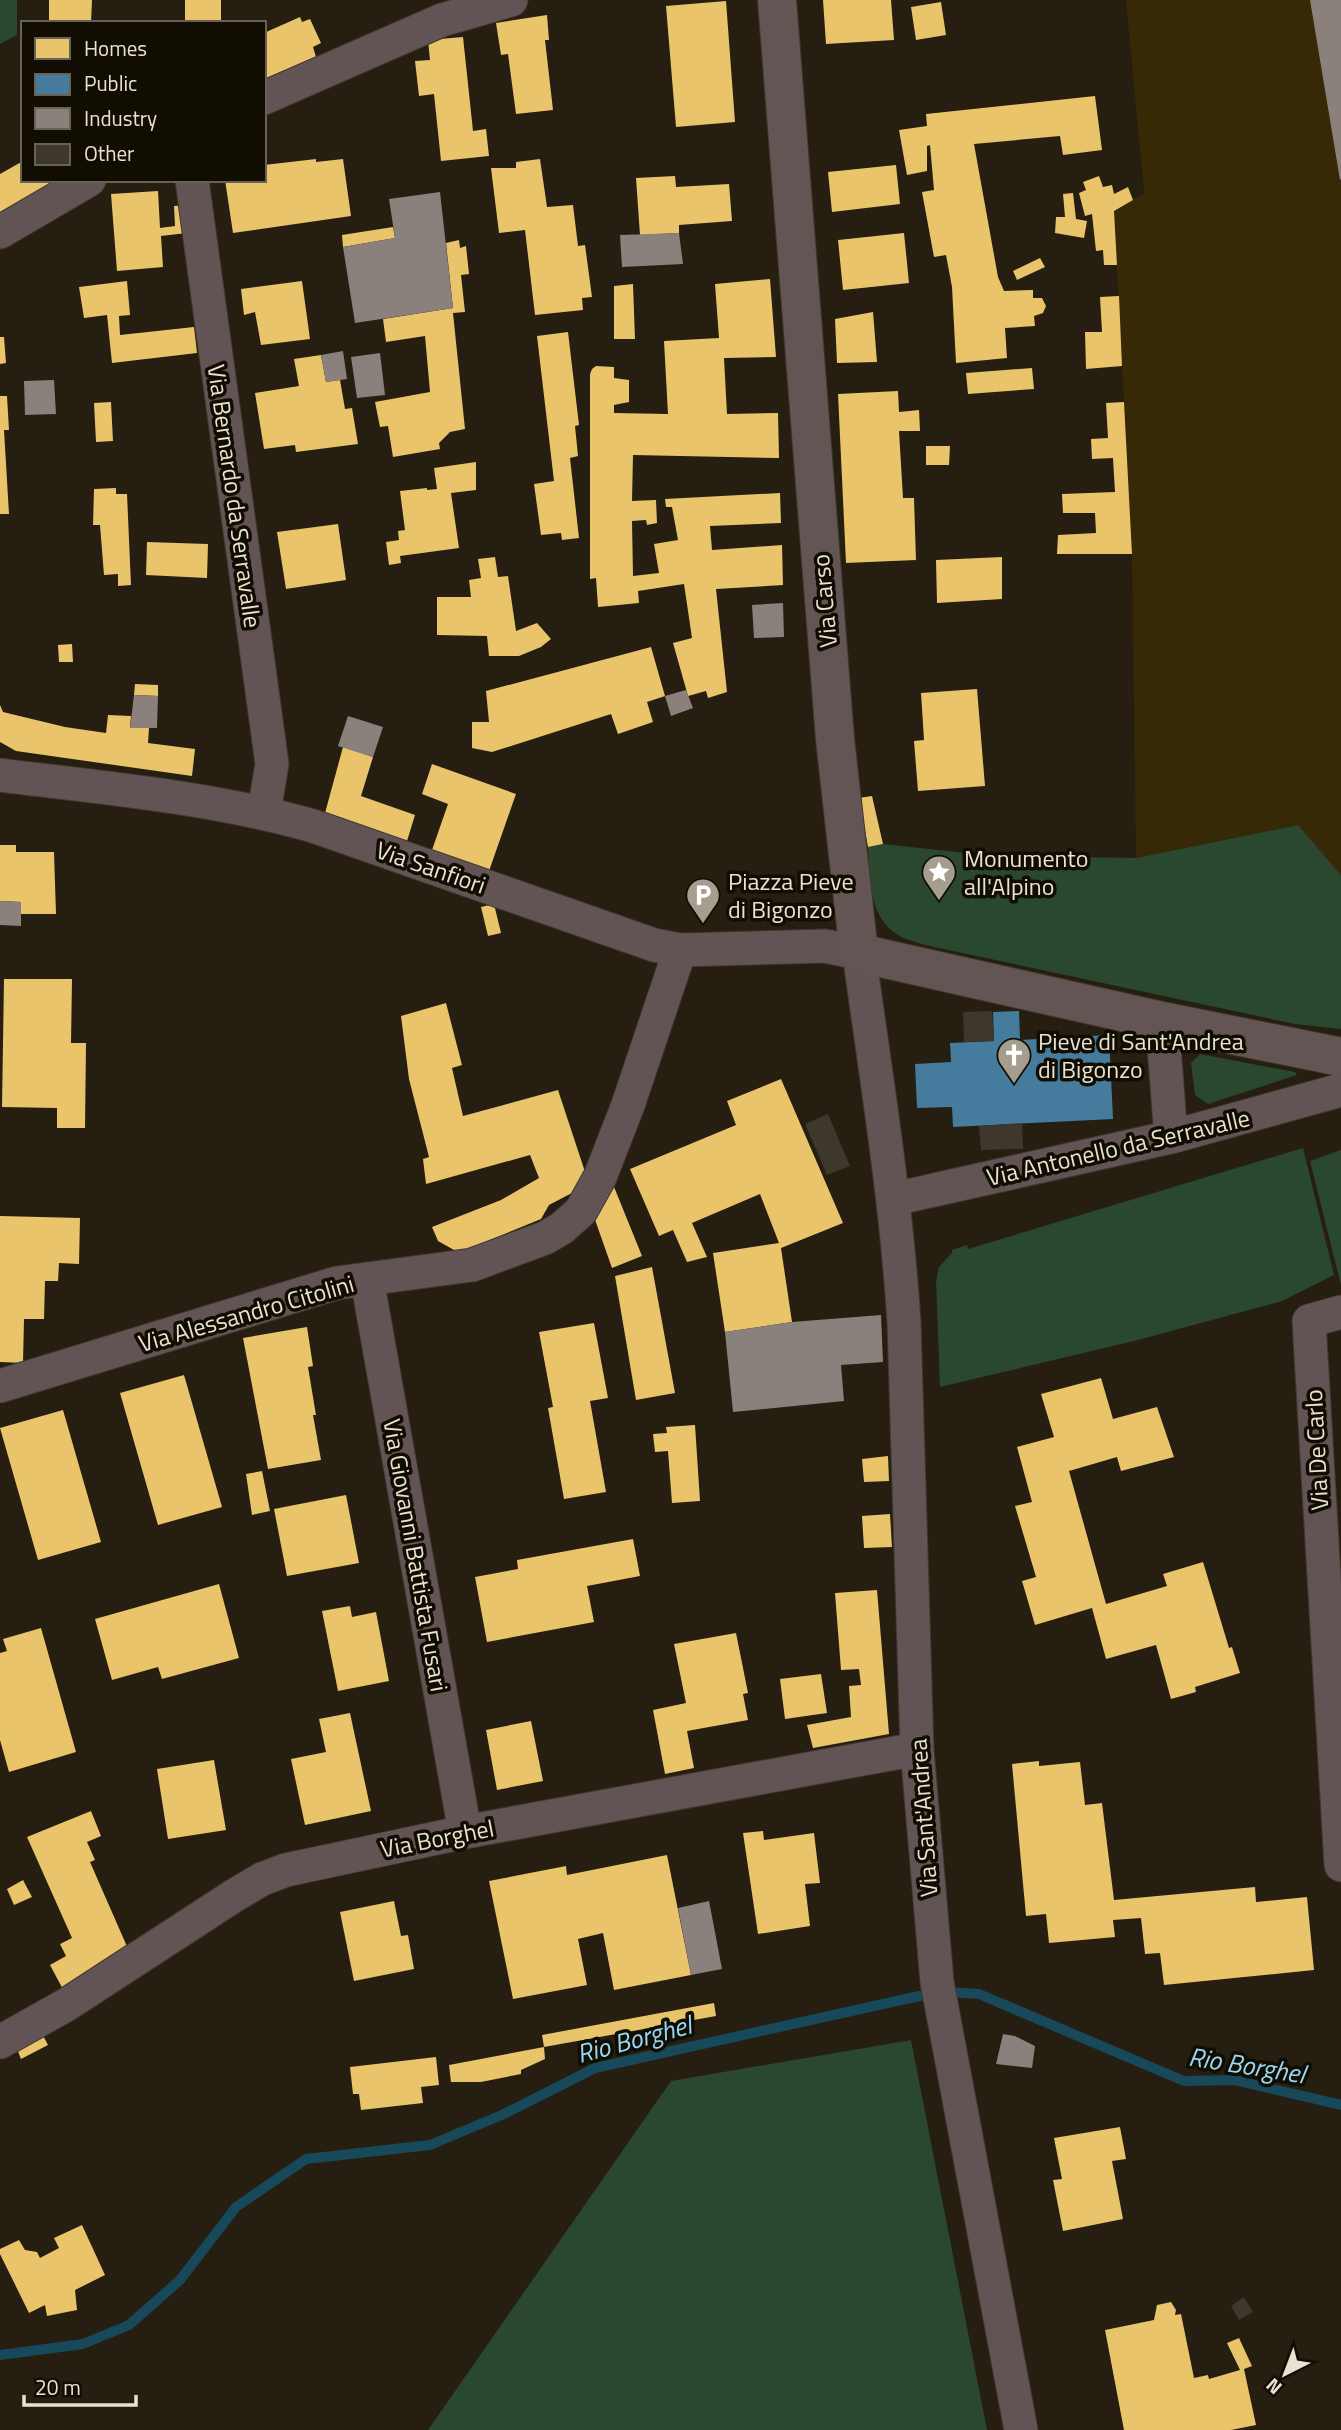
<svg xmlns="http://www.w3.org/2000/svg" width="1341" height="2430" font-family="'Titillium Web',sans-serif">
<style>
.built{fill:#372806}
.green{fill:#2a472f}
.homes{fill:#e9c46a}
.public{fill:#457b9d}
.industry{fill:#8a817c}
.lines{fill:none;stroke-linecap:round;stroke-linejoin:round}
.stream{stroke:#17495b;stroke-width:10}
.building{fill:#3e372c}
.street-casing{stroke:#40382d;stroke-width:35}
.secondary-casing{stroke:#40382d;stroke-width:40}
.street{stroke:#625455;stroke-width:33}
.secondary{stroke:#635554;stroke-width:38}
.labels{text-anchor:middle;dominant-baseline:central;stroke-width:7;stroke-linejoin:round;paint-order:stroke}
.street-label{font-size:24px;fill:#e9e1d1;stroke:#120d03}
.poi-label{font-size:24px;fill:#e9e1d1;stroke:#120d03;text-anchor:start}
.water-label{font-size:26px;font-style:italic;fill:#98d8f6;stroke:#120d03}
</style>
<rect width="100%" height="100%" fill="#261e10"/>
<path class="built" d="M 1126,0 L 1341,0 L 1341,875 L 1298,825 L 1136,858 L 1132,554 L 1114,211 L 1144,193 Z"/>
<path class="green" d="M 0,0 L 17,0 L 17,35 L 0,44 Z
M 1298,825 L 1341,875 L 1341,1029 L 1295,1024 L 925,945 C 916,942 906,940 898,935 C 868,917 870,878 868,847 L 883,844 L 994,856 L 1136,858 Z
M 1200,1054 L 1295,1072 L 1297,1075 L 1208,1104 L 1195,1095 L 1191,1063 Z
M 1303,1148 L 1334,1275 L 1282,1301 L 1138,1340 L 940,1387 L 936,1281 L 939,1267 L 952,1253 L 952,1250 L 967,1245 L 968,1249 Z
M 1341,1150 L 1341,1285 L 1310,1161 Z
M 911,2040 L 987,2430 L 428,2430 L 671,2081 Z"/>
<path class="homes" d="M 49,0 L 92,0 L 91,23 L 49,23 Z
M 185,0 L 221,0 L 221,23 L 185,23 Z
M 823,0 L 891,0 L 894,40 L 826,44 Z
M 726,1 L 735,122 L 676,127 L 666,6 Z
M 941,2 L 946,35 L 916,40 L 911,7 Z
M 547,15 L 549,40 L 545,40 L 553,110 L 516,114 L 508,54 L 501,55 L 496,23 Z
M 300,17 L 302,22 L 310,19 L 321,43 L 313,47 L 316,57 L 264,79 L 264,33 Z
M 463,37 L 473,131 L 486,129 L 489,156 L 441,161 L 434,94 L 419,96 L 415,61 L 430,60 L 428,40 Z
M 1095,96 L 1102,150 L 1063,155 L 1060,136 L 974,144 L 998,277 L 1004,291 L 1033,290 L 1033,298 L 1042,298 L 1046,306 L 1043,313 L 1034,316 L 1035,326 L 1005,328 L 1007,358 L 956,363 L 952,287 L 946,255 L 934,257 L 922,192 L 934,190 L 930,145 L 927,146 L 927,171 L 907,175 L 899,130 L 927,126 L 926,114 Z
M 316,159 L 316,162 L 343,159 L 351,216 L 233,233 L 225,180 L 264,180 L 264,165 Z
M 540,159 L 547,207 L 573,205 L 578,246 L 585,245 L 592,297 L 582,298 L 583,310 L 535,315 L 525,230 L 499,233 L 491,168 L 516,168 L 516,162 Z
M 23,161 L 23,180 L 62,180 L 0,215 L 0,174 Z
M 896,165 L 900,204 L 832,212 L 828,172 Z
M 675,176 L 676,187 L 729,184 L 732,221 L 679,225 L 679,233 L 640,235 L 636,178 Z
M 1099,176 L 1103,187 L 1112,185 L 1114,194 L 1128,187 L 1133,200 L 1114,211 L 1117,265 L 1104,265 L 1103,250 L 1096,251 L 1092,214 L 1085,216 L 1079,193 L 1086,190 L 1083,182 Z
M 158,191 L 160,228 L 175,226 L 174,206 L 184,205 L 187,233 L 161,236 L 163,267 L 117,271 L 111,194 Z
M 1073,193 L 1076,219 L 1087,221 L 1084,238 L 1055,233 L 1056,217 L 1065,217 L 1063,194 Z
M 393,227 L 395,238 L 343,247 L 342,235 Z
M 904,233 L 909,283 L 843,290 L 838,240 Z
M 459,240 L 460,248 L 466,246 L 469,274 L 461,275 L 465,312 L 453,313 L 465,429 L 450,432 L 439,443 L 440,449 L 393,457 L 388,426 L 380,427 L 375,402 L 430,392 L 425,336 L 386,342 L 383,319 L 453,308 L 446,243 Z
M 1040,258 L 1045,267 L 1017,280 L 1013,271 Z
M 770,279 L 776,357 L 724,358 L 727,414 L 778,413 L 779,458 L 633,455 L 632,501 L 656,500 L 657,523 L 647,525 L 646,520 L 632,521 L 633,576 L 659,573 L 654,544 L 678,540 L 672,507 L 666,507 L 665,499 L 780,493 L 781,523 L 710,526 L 712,550 L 782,545 L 783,585 L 716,589 L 727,692 L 708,698 L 706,691 L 688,696 L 673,643 L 692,638 L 684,584 L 638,591 L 639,603 L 598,607 L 596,578 L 590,579 L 590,374 L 592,369 L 596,366 L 614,367 L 614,378 L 629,380 L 629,402 L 614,405 L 614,413 L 668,414 L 664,341 L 719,338 L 715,284 Z
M 127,281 L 130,315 L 119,316 L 120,335 L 194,327 L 197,353 L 112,363 L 107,315 L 84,318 L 79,287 Z
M 302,281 L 310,339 L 261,345 L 255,312 L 244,315 L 241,289 Z
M 633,284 L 635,339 L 614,339 L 614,286 Z
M 1119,296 L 1122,366 L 1086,369 L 1085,332 L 1102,332 L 1100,297 Z
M 873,312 L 877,362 L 837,363 L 835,319 Z
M 568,332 L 579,425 L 575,426 L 578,456 L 570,458 L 579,538 L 562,540 L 561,533 L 541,535 L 534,484 L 554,481 L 537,336 Z
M 0,337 L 4,337 L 6,363 L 0,364 Z
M 321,355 L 326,382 L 340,380 L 345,409 L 352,408 L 358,444 L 296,452 L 295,445 L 264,449 L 255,393 L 299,386 L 294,359 Z
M 1032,368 L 1034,389 L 968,394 L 966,373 Z
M 898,391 L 899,412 L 919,410 L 920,431 L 899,431 L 903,498 L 914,498 L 916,560 L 846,563 L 838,394 Z
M 0,396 L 7,396 L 9,430 L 4,430 L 9,514 L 0,514 Z
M 111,402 L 113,441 L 96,442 L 94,403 Z
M 1124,402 L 1132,554 L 1057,554 L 1058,535 L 1096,533 L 1095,513 L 1063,513 L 1062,494 L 1115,492 L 1113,458 L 1092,459 L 1091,439 L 1108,438 L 1106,403 Z
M 926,446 L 950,446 L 949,465 L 926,465 Z
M 476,462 L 476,490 L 451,493 L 459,548 L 400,556 L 401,563 L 389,565 L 386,542 L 399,540 L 398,531 L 405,530 L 400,491 L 427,488 L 427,490 L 437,489 L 434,468 Z
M 116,488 L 116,494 L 127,494 L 131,585 L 118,586 L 118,574 L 104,575 L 100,525 L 93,525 L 94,489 Z
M 338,524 L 346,580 L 286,589 L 277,532 Z
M 147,542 L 208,544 L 207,578 L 146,575 Z
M 495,557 L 498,577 L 508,576 L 516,631 L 537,623 L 551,639 L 541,647 L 519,656 L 489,656 L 487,636 L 437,635 L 437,597 L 471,597 L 469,580 L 481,578 L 478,559 Z
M 1002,557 L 1002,599 L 937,603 L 936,560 Z
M 72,644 L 73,662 L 59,662 L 58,645 Z
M 651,647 L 665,696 L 647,702 L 653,722 L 618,734 L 611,714 L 492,752 L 472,748 L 472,722 L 489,722 L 486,691 Z
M 135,684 L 158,685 L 158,696 L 134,695 Z
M 977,689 L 985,786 L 918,791 L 914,741 L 924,740 L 921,693 Z
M 0,705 L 3,712 L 65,727 L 106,733 L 108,715 L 131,716 L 130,728 L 149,728 L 148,743 L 195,749 L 192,776 L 16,751 L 0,742 Z
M 343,747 L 373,757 L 361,796 L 415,815 L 407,841 L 325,813 Z
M 432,764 L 516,794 L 489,871 L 432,850 L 448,804 L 422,794 Z
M 872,796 L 883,844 L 868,847 L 859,798 Z
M 0,845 L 16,845 L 16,852 L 54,852 L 56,914 L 21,914 L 21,902 L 0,901 Z
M 494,904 L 501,933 L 488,936 L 481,907 Z
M 4,979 L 72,979 L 71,1043 L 86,1043 L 85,1128 L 57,1128 L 57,1108 L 2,1107 Z
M 446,1003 L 462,1065 L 452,1068 L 463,1116 L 558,1090 L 589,1184 L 549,1205 L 541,1219 L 463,1251 L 454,1250 L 438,1241 L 432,1227 L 501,1200 L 539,1178 L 530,1155 L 426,1184 L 423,1159 L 429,1157 L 409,1079 L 401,1016 Z
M 781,1079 L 843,1223 L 781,1248 L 792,1322 L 725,1332 L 713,1253 L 779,1243 L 760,1194 L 692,1223 L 707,1257 L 687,1262 L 673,1230 L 659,1236 L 630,1169 L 736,1125 L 727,1101 Z
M 610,1177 L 642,1256 L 612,1268 L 593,1214 Z
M 0,1216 L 80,1218 L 79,1264 L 59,1263 L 58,1281 L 45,1281 L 44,1319 L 24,1319 L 23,1363 L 0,1362 Z
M 652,1267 L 675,1393 L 636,1400 L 615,1276 Z
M 594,1323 L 608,1398 L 590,1401 L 606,1492 L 564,1499 L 548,1408 L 553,1407 L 539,1332 Z
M 307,1327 L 313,1366 L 308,1367 L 316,1415 L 313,1415 L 321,1460 L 268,1469 L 243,1338 Z
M 184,1375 L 222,1507 L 158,1525 L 120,1393 Z
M 1101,1378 L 1113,1419 L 1157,1407 L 1174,1457 L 1121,1471 L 1117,1457 L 1069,1471 L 1106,1604 L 1167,1586 L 1163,1574 L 1203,1562 L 1229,1648 L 1232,1647 L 1240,1673 L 1195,1687 L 1196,1692 L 1171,1699 L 1156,1645 L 1106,1659 L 1092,1608 L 1035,1625 L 1022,1581 L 1036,1577 L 1015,1506 L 1032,1502 L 1017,1447 L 1054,1437 L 1041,1394 Z
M 63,1410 L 101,1542 L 38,1560 L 0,1428 Z
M 695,1425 L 700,1501 L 672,1503 L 668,1451 L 655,1452 L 653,1434 L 667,1433 L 666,1427 Z
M 888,1456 L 889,1481 L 864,1482 L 862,1459 Z
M 262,1471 L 270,1511 L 252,1515 L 246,1474 Z
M 346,1495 L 359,1563 L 287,1576 L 274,1509 Z
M 890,1514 L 892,1547 L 864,1548 L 862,1516 Z
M 633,1539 L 640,1576 L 587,1586 L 594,1622 L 487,1642 L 475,1577 L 518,1569 L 517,1560 Z
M 219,1584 L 239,1658 L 162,1679 L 158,1667 L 112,1680 L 95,1619 Z
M 877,1590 L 889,1734 L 813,1748 L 807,1725 L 851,1717 L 849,1686 L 861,1685 L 859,1669 L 841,1670 L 835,1593 Z
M 350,1606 L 352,1617 L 376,1612 L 389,1681 L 338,1691 L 322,1611 Z
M 41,1628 L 76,1752 L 9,1772 L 0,1740 L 0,1653 L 7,1651 L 3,1639 Z
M 736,1633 L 748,1693 L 743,1694 L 748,1720 L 687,1731 L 694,1768 L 665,1774 L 653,1710 L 686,1703 L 674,1644 Z
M 821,1674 L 827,1713 L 785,1719 L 780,1679 Z
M 350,1713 L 371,1811 L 305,1825 L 291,1759 L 326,1752 L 319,1719 Z
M 531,1721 L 543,1781 L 497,1790 L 486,1730 Z
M 214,1760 L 226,1830 L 168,1839 L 157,1769 Z
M 1039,1761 L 1039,1766 L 1080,1762 L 1085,1805 L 1102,1803 L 1114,1900 L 1255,1887 L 1256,1902 L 1307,1897 L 1314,1970 L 1164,1985 L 1160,1953 L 1145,1954 L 1141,1918 L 1113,1920 L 1115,1937 L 1049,1943 L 1046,1914 L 1026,1916 L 1012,1764 Z
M 91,1811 L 101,1836 L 87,1842 L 95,1860 L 90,1862 L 129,1951 L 65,1993 L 50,1965 L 66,1956 L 60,1944 L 72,1938 L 27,1837 Z
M 763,1831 L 764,1840 L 814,1833 L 820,1883 L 805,1884 L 810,1926 L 758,1934 L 743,1833 Z
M 667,1855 L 691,1975 L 614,1990 L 603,1933 L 578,1939 L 587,1985 L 513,1999 L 489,1881 L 566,1866 L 567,1875 Z
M 23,1880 L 32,1897 L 14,1905 L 7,1889 Z
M 394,1901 L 401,1936 L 408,1935 L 414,1969 L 354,1981 L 340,1912 Z
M 714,2003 L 716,2016 L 544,2047 L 542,2035 Z
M 39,2028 L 48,2045 L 21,2059 L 17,2049 Z
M 544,2047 L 545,2059 L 521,2070 L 521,2074 L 481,2082 L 451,2082 L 449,2065 Z
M 436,2057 L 439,2085 L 421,2087 L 423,2103 L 361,2110 L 359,2094 L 353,2094 L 350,2067 Z
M 1120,2127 L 1126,2159 L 1112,2161 L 1123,2219 L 1063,2231 L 1053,2180 L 1062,2179 L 1054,2138 Z
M 82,2225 L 105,2275 L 75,2290 L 77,2310 L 47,2316 L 45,2305 L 29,2313 L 0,2254 L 0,2249 L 19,2240 L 25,2250 L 37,2252 L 40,2258 L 59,2248 L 54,2238 Z
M 1171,2302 L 1176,2310 L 1175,2315 L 1181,2314 L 1194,2378 L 1208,2375 L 1209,2379 L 1240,2370 L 1227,2343 L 1239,2338 L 1252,2366 L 1244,2369 L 1256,2425 L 1231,2430 L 1124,2430 L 1105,2330 L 1154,2320 L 1157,2305 Z"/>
<path class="public" d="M 1019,1011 L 1020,1040 L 1109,1035 L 1113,1119 L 953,1127 L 952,1107 L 917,1108 L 915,1064 L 951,1062 L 950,1043 L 994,1041 L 993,1012 Z"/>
<path class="industry" d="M 1310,0 L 1341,0 L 1341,179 L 1340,180 Z
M 440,192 L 453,308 L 355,323 L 343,247 L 395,238 L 389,199 Z
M 679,233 L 683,264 L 622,267 L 620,235 Z
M 343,351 L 347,379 L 326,382 L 321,355 Z
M 380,353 L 385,395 L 357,398 L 351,357 Z
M 54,380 L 56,414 L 25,415 L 24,381 Z
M 783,603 L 784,637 L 754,638 L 752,605 Z
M 686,690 L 693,708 L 671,716 L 665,696 Z
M 134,695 L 158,696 L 157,728 L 130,728 Z
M 348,716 L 383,727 L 373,757 L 338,746 Z
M 0,901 L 21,902 L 21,926 L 0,925 Z
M 881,1315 L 883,1362 L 841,1365 L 844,1401 L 733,1412 L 725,1332 L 792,1322 Z
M 709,1901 L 722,1969 L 691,1975 L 678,1908 Z
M 1003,2034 L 1015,2036 L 1035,2046 L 1032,2068 L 996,2064 Z"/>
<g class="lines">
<path class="stream" d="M 0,2355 L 83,2344 L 129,2325 L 180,2280 L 236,2207 L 306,2159 L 430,2145 L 504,2114 L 595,2068 L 919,1996 L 948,1992 L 979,1994 L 1184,2081 L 1234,2080 L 1341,2105"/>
</g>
<path class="building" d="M 992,1011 L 994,1041 L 964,1042 L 963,1012 Z
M 828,1114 L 850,1166 L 827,1175 L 805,1124 Z
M 1022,1123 L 1023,1149 L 981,1150 L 979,1126 Z
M 1244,2297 L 1253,2312 L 1239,2320 L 1231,2306 Z"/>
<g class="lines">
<g class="street-casing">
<path id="street" d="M 264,98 L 442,20 L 511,0
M 192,180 L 272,764 L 264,812
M 0,232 L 89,180
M 0,775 C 105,788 211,797 313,826 L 654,945 L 680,950 L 825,946 L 859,953 C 876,1076 896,1198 904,1322 L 917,1749 L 937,1982 L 1021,2430
M 1162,1021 L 1171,1137
M 894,1199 L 1171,1137 L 1341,1090
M 367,1279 L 465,1832
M 1341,1312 L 1309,1321 L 1341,1865
M 0,1386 L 337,1283 L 472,1265 L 545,1238 L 562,1228 L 581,1211 L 600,1177 L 628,1105 L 680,950
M 0,2042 L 66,2005 L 235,1895 L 262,1879 L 286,1870 L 465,1832 L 917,1749"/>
</g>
<g class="secondary-casing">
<path id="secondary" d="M 777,0 L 835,739 L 859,953 L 1162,1021 L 1341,1057"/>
</g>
<use href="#street" class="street"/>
<use href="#secondary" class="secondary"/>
</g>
<defs>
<g id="sight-pin" transform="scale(1.75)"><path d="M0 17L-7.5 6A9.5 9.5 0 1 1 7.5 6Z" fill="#a59d8d" stroke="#120d03"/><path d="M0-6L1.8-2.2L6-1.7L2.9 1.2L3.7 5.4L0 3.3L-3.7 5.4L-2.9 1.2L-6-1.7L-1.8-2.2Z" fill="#fff"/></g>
<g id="parking-pin" transform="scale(1.75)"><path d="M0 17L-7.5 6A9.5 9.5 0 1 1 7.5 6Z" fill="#a59d8d" stroke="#120d03"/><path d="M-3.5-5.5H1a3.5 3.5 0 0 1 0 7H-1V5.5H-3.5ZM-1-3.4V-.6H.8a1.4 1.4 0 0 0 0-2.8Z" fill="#fff"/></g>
<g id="church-pin" transform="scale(1.75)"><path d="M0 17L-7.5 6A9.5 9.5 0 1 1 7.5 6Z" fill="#a59d8d" stroke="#120d03"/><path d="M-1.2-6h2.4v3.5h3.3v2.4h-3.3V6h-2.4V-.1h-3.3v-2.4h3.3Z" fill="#fff"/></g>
</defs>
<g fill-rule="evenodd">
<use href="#sight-pin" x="939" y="872"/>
<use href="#parking-pin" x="703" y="895"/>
<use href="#church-pin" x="1014" y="1055"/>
</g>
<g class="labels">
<g class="street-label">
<text transform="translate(235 496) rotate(82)">Via Bernardo da Serravalle</text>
<text transform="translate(824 601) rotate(-95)">Via Carso</text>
<text transform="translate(431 867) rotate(19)">Via Sanfiori</text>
<text transform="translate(1118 1147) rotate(-13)">Via Antonello da Serravalle</text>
<text transform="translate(246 1313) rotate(-16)">Via Alessandro Citolini</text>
<text transform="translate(1316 1450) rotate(-93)">Via De Carlo</text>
<text transform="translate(416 1555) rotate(80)">Via Giovanni Battista Fusari</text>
<text transform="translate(923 1818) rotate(-94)">Via Sant'Andrea</text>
<text transform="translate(437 1838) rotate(-11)">Via Borghel</text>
</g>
<g class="poi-label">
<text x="964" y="858">Monumento<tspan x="964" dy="28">all'Alpino</tspan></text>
<text x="728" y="881">Piazza Pieve<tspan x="728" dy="28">di Bigonzo</tspan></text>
<text x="1038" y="1041">Pieve di Sant'Andrea<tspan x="1038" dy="28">di Bigonzo</tspan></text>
</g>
<g class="water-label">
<text transform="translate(634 2039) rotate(-15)">Rio Borghel</text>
<text transform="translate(1247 2065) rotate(9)">Rio Borghel</text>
</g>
</g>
<rect x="21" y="21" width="245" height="161" fill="#120d03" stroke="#686255" stroke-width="2"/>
<rect x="35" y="38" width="35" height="21" fill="#e9c46a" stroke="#686255" stroke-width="2"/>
<text x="84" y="56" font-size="21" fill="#e9e1d1">Homes</text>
<rect x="35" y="74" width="35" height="21" fill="#457b9d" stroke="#686255" stroke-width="2"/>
<text x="84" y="91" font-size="21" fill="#e9e1d1">Public</text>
<rect x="35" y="108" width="35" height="21" fill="#8a817c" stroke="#686255" stroke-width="2"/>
<text x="84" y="126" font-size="21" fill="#e9e1d1">Industry</text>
<rect x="35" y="144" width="35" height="21" fill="#3e372c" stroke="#686255" stroke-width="2"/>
<text x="84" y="161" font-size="21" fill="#e9e1d1">Other</text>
<g transform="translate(1285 2374) rotate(222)" stroke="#120d03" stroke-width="5" paint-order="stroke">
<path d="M0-5L12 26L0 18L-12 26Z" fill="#e9e1d1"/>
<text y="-10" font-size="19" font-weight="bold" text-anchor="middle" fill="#e9e1d1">N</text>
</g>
<path d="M24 2395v10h112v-10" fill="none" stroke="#e9e1d1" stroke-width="3.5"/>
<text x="35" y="2395" font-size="21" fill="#e9e1d1" stroke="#120d03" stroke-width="5" paint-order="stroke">20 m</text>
</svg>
